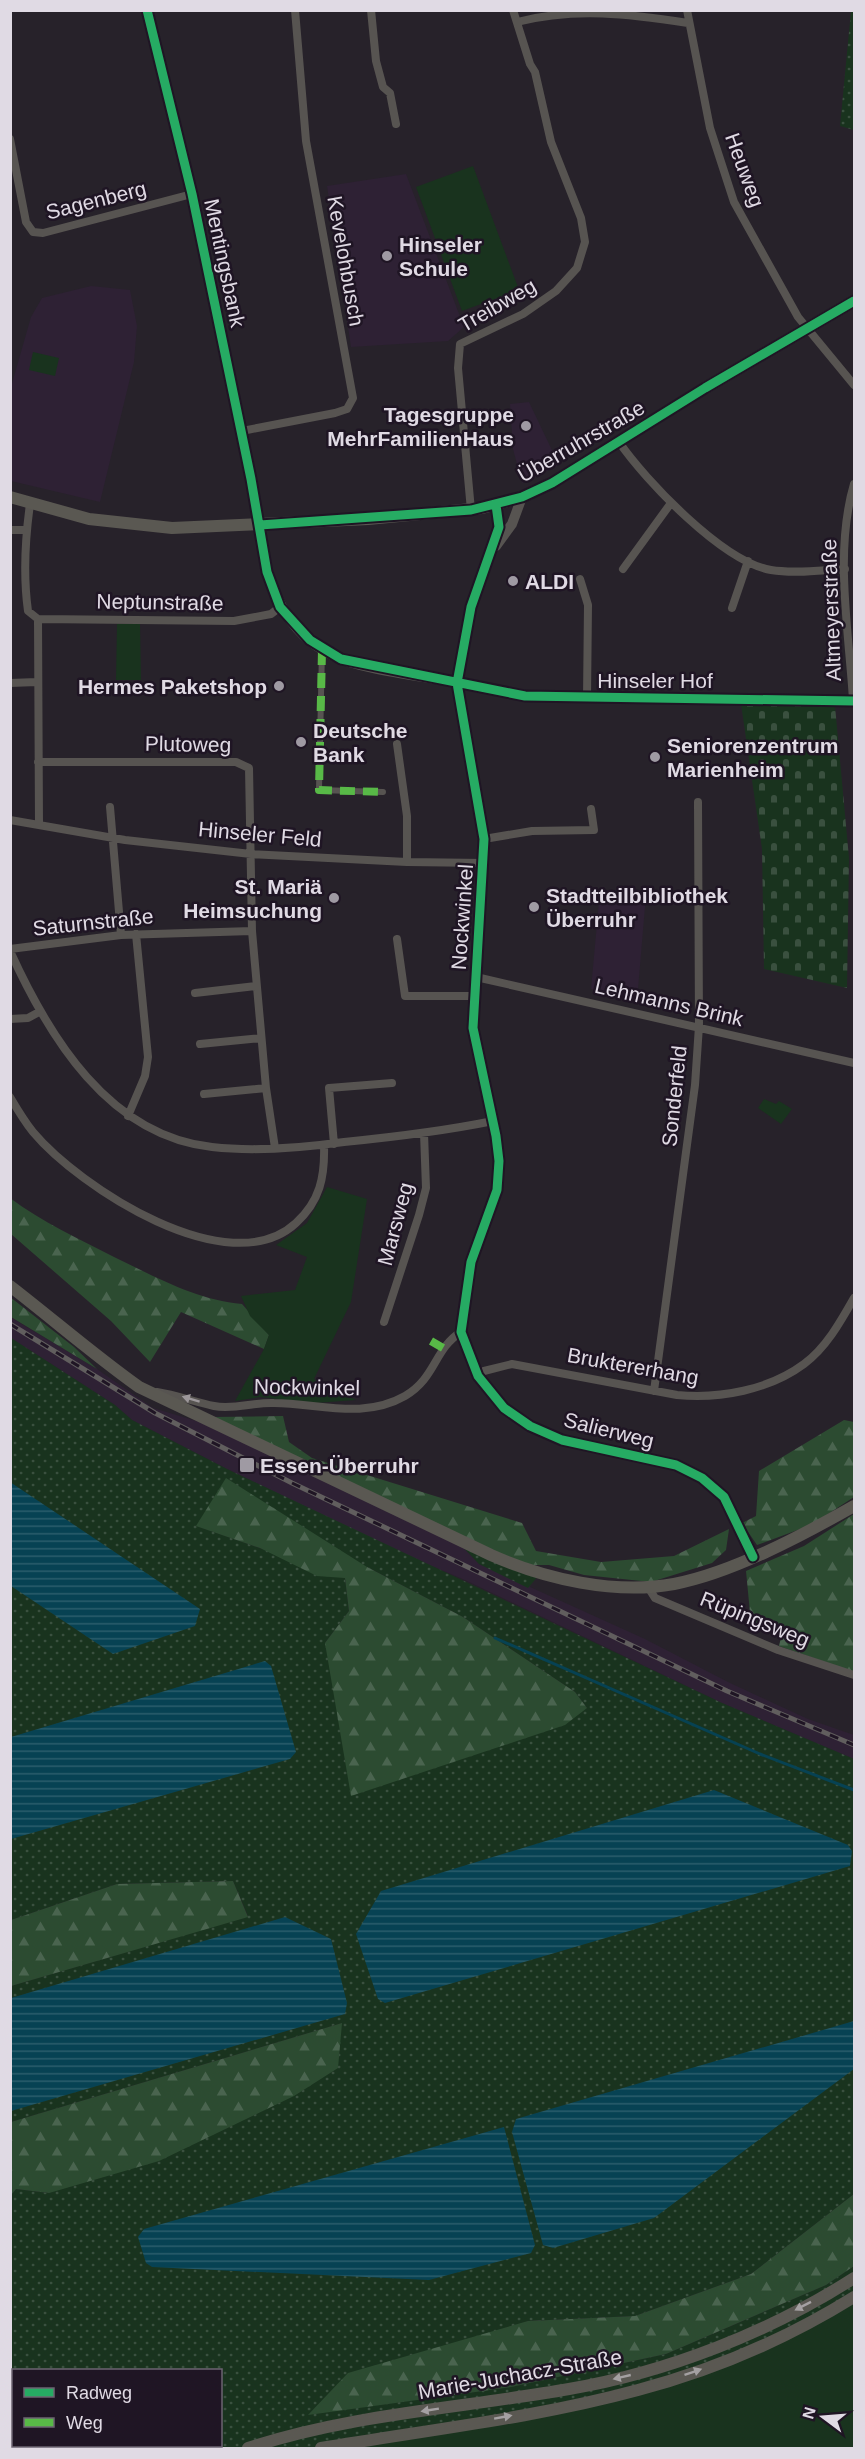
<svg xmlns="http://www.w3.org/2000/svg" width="865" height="2459" font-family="Helvetica,sans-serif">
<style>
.built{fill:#2e2134}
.grass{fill:url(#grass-dots);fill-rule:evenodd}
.forest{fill:url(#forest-firs)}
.cemetery{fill:url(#cemetery-stones)}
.park{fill:#19331e}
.water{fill:url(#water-rules)}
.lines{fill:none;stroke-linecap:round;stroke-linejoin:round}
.stream{stroke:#074253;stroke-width:3}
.pedestrian{stroke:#575451;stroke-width:6}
.minor{stroke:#575451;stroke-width:8}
.tertiary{stroke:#575451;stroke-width:10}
.secondary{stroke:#5a5852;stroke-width:12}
.rail-casing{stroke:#615e5e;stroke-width:5}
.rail{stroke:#1f1524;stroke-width:3;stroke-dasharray:9;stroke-linecap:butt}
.quiet{stroke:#58b947;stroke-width:8;stroke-dasharray:15 8;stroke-linecap:butt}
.cycleway-casing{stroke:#1f1524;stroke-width:13}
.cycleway{stroke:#26ab63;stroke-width:9}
.oneway{fill:#9c979a}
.oneway2{fill:#a4a0a2}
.poi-dot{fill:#9f9aa3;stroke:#1f1524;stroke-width:2}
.labels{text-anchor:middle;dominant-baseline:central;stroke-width:5;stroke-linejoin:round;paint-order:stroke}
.street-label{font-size:21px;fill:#e0dae4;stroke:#1f1524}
.poi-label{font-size:21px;font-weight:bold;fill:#e0dae4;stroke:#1f1524;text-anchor:start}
</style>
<defs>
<pattern id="grass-dots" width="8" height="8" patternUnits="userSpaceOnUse" patternTransform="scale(1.5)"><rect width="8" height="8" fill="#19331e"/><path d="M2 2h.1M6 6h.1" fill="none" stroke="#3a503f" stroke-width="1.8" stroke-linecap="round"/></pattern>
<pattern id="forest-firs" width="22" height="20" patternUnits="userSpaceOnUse" patternTransform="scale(1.5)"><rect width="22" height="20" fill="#2c4b31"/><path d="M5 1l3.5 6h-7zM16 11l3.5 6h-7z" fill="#4a644f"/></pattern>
<pattern id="cemetery-stones" width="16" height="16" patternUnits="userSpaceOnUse" patternTransform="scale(1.5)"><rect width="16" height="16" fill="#19331e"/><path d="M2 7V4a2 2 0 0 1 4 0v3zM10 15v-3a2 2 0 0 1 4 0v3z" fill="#3a503f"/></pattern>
<pattern id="water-rules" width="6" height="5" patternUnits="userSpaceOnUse" patternTransform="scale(1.5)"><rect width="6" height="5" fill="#074253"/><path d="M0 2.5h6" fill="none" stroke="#2b5d6c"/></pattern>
</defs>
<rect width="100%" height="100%" fill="#27222a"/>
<path class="built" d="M 406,174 L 464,327 L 448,341 L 351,347 L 327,186 Z
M 91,286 L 130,290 L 137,326 L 134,362 L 100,502 L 11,481 L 11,387 L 31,317 L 42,298 Z
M 529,402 L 559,465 L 522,483 L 513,449 L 510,404 Z
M 609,895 L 646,895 L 637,1001 L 591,989 L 599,901 Z
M 10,1317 L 97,1369 L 153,1408 L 210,1425 L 459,1543 L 479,1564 L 645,1639 L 728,1682 L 808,1719 L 854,1735 L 854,1759 L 722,1703 L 465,1580 L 399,1552 L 227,1469 L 132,1420 L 115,1405 L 11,1338 Z"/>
<path class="grass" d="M 851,11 L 854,11 L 854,130 L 840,126 Z
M 11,1338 L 115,1405 L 132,1420 L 227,1469 L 722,1703 L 854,1759 L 854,2194 L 751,2274 L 635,2316 L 528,2321 L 309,2414 L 511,2387 L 666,2354 L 826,2285 L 854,2266 L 854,2448 L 11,2448 L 11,2195 L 16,2189 L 49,2193 L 342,2023 L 11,2122 L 11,1986 L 248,1916 L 233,1881 L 117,1884 L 11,1920 ZM 197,1526 L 367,1567 L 463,1617 L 575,1692 L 587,1708 L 325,1643 L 349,1611 L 345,1578 ZM 14,2370 L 220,2370 L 220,2446 L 14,2446 Z
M 459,1543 L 539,1575 L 528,1588 L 479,1564 Z"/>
<path class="forest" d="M 10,1198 C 42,1222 79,1239 114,1257 C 156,1277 196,1300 242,1304 L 269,1335 L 264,1349 L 181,1312 L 150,1362 L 111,1321 L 11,1234 Z
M 10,1297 L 74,1347 L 97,1369 L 11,1317 Z
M 283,1416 L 289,1442 L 312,1458 L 522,1523 L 536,1551 L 601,1562 L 674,1556 L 729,1529 L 726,1550 L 712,1563 L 651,1582 L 584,1575 L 549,1565 L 529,1565 L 492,1553 L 213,1417 Z
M 844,1420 L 854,1422 L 854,1497 L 811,1525 L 757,1545 L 742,1523 L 756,1516 L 759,1471 Z
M 226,1478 L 367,1567 L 463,1617 L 575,1692 L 587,1708 L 565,1725 L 351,1796 L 325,1643 L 349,1611 L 345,1578 L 317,1576 L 260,1548 L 196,1526 Z
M 854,1514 L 854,1672 L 779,1646 L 783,1628 L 751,1623 L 746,1571 L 804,1546 Z
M 233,1881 L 248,1917 L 11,1986 L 11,1920 L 117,1884 Z
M 342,2023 L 338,2068 L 294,2096 L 159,2161 L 49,2193 L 16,2189 L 11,2195 L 11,2122 Z
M 854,2194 L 854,2266 L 826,2285 L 666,2354 L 511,2387 L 308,2415 L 348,2373 L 528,2321 L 635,2316 L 751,2274 Z"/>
<path class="cemetery" d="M 741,704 L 835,706 L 849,858 L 847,988 L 764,969 L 762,849 Z"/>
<path class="park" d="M 473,166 L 519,290 L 462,311 L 416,187 Z
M 33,352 L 59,358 L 55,376 L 29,370 Z
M 117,624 L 140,624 L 141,680 L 116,680 Z
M 764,1099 L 776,1104 L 779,1101 L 792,1109 L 781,1124 L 758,1108 Z
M 327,1187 L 367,1199 L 351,1302 L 314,1379 L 356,1400 L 315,1403 L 260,1397 L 235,1401 L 264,1349 L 269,1335 L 250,1316 L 241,1296 L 295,1290 L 307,1257 L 276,1245 L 307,1223 Z
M 854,2303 L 854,2448 L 345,2448 L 641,2395 Z"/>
<path class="water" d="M 10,1482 L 200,1609 L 195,1626 L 113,1654 L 11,1586 Z
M 265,1661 L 271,1666 L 296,1752 L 290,1759 L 11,1839 L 11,1737 Z
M 714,1790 L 848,1845 L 852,1851 L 850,1866 L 385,2003 L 378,1999 L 356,1934 L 381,1891 Z
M 285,1917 L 331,1939 L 347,2003 L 345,2014 L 11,2111 L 11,1998 Z
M 854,2021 L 854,2069 L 654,2218 L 553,2248 L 543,2245 L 512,2132 L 516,2119 Z
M 504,2127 L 535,2245 L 531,2253 L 429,2280 L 152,2267 L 146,2263 L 138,2237 L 144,2229 Z"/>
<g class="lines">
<path class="stream" d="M 495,1638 L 760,1754 L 854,1790"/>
<path class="pedestrian" d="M 322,650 L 319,790 L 383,792"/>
<path class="minor" d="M 147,10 L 191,186 L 260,525
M 371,10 L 376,61 L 383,87 L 390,93 L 396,124
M 687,10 L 710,128 L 734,202 L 798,317 L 854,385
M 517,22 C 575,7 630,14 688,23
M 10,139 L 26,222 L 33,232 L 43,233 L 192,194
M 242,431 L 335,413 L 347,409 L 353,398 L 306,141 L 295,10
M 619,442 C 646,481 723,562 771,570 C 795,574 822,570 845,569
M 30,504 C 25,540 23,575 28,611 L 38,619 L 234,621 L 271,614 L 280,607
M 471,510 L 458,368 L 460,344 L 523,314 L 556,291 L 577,268 L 585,242 L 581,218 L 551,142 L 535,72 L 530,64 L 513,10
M 10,530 L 26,530
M 623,569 L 671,503
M 580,579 L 588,605 L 587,698
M 732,608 L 748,561
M 38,619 L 39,824
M 10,683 L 37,682
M 457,683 L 525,696 L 854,701
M 853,700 C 849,631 834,552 854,484
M 397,744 L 407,816 L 407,862
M 38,762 L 236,762 L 249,768 L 252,931 L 266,1088 L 275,1148
M 110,807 L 121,935
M 10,820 L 125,840 L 251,854 L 407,862 L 484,863
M 484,839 L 532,831 L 594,830 L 591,809
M 397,939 L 405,996 L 474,996
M 10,949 L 121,935 L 252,931
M 10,951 C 49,1037 109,1136 212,1147 C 256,1152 301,1148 344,1142 C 394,1137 444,1131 493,1121
M 476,977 L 854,1063
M 195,993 L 256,986
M 10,1019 L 28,1018 L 39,1012
M 200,1044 L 261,1038
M 204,1094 L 266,1088
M 10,1097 C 17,1109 25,1122 33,1132 C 79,1187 229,1285 296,1223 C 320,1201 325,1177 324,1145
M 128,1116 L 145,1076 L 148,1057 L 136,934
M 334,1144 L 329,1088 L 392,1083
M 384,1322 L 419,1215 L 426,1188 L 424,1133
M 478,1376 L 484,1371 L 512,1364 L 677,1395 C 720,1399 769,1390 804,1364 C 826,1348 841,1321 854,1298
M 654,1391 L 695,1085 L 699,1026 L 698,802
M 157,1392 C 176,1395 195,1402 214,1406 C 234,1410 254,1402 274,1403 C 318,1403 363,1420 405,1396 C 436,1378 434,1349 461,1332
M 648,1587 L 655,1598 L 778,1650 L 854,1675"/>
<path class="tertiary" d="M 496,505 L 499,527 L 471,607 L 457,683 L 484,839 L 473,1028 L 496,1136 L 499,1161 L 497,1190 L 471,1262 L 461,1332 L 478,1376 L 504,1408 L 530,1426 L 562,1440 L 676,1465 L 702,1478 L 724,1497 L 753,1557
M 260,525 C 264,576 281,630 332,655 C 361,670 423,676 457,683
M 496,546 L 512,524 L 522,497"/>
<path class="secondary" d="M 10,497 L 89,519 L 172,528 L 368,519 L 482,508 L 522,497 L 552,483 L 705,388 L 854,301
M 10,1286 C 54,1320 94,1355 139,1387 L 491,1555 C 545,1579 615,1595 674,1584 C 732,1573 803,1535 854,1506
M 248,2448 C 351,2414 462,2408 569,2389 C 668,2372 770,2332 854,2278
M 321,2448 C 427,2430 535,2418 638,2390 C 714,2370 788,2338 854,2297"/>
<g class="rail-casing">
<path id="rail" d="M 10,1324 L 155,1413 L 292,1483 L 727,1691 L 854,1745"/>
</g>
<use href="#rail" class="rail"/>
<path class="quiet" d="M 322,650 L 319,790 L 383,792
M 431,1341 L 443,1348"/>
<g class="cycleway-casing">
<path id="cycleway" d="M 147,10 L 192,194 L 251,479 L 267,572 L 280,607 L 310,640 L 341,659 L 525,696 L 854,701
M 496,505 L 499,527 L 471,607 L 457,683 L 484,839 L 473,1028 L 496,1136 L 499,1161 L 497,1190 L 471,1262 L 461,1332 L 478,1376 L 504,1408 L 530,1426 L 562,1440 L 676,1465 L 702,1478 L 724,1497 L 753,1557
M 260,525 L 471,510 L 522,497 L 552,483 L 705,388 L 854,301"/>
</g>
<use href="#cycleway" class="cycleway"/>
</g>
<defs><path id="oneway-solid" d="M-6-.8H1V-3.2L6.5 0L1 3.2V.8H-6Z" transform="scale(1.5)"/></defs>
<use class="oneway" href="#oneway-solid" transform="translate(191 1399) rotate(-163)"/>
<g class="oneway2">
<use href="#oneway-solid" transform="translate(803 2306) rotate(153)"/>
<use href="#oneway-solid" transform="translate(693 2372) rotate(-19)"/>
<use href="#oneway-solid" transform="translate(622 2377) rotate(167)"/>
<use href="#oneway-solid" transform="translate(430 2410) rotate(171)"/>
<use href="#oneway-solid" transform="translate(503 2417) rotate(-10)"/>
</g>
<g class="poi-dot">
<circle cx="387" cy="256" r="6"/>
<circle cx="526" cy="426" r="6"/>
<circle cx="513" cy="581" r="6"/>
<circle cx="279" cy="686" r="6"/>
<circle cx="301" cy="742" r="6"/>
<circle cx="655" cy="757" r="6"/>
<circle cx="334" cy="898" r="6"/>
<circle cx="534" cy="907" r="6"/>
<rect x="239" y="1457" width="16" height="16" rx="3"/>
</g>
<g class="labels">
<g class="street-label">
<text transform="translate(745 170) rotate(70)">Heuweg</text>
<text transform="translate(96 200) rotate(-14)">Sagenberg</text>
<text transform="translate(346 261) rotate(80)">Kevelohbusch</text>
<text transform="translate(225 263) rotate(78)">Mentingsbank</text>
<text transform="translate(497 305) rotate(-30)">Treibweg</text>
<text transform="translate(581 441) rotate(-30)">Überruhrstraße</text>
<text transform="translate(160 602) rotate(1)">Neptunstraße</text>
<text transform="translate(831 610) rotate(-92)">Altmeyerstraße</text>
<text x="655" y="680">Hinseler Hof</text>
<text transform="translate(188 744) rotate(1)">Plutoweg</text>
<text transform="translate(260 834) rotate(5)">Hinseler Feld</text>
<text transform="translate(462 917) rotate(-86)">Nockwinkel</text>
<text transform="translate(93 922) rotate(-6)">Saturnstraße</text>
<text transform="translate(669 1002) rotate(13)">Lehmanns Brink</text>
<text transform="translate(674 1096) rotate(-84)">Sonderfeld</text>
<text transform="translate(395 1224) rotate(-75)">Marsweg</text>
<text transform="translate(633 1366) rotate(10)">Bruktererhang</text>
<text transform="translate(307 1387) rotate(1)">Nockwinkel</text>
<text transform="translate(609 1430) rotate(14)">Salierweg</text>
<text transform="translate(755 1619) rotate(22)">Rüpingsweg</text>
<text transform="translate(520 2374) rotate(-10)">Marie-Juchacz-Straße</text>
</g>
<g class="poi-label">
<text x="399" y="244">Hinseler<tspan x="399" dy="24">Schule</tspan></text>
<text x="514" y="414" text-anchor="end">Tagesgruppe<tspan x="514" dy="24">MehrFamilienHaus</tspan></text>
<text x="525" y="581">ALDI</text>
<text x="267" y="686" text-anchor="end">Hermes Paketshop</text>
<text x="313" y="730">Deutsche<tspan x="313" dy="24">Bank</tspan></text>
<text x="667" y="745">Seniorenzentrum<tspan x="667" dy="24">Marienheim</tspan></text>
<text x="322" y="886" text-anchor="end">St. Mariä<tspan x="322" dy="24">Heimsuchung</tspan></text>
<text x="546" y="895">Stadtteilbibliothek<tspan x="546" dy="24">Überruhr</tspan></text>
<text x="260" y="1465">Essen-Überruhr</text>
</g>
</g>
<rect width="865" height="2459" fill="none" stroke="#e0dae4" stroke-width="24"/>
<rect x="12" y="2369" width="210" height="78" fill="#1f1524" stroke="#6c6471" stroke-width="1.5"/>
<rect x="24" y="2388" width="30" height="9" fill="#26ab63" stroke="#6c6471" stroke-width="1.5"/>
<text x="66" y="2399" font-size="18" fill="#e0dae4">Radweg</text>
<rect x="24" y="2418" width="30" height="9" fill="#58b947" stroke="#6c6471" stroke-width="1.5"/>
<text x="66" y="2429" font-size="18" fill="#e0dae4">Weg</text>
<g transform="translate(823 2417) rotate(286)" stroke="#1f1524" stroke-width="4.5" paint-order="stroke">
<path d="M0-4.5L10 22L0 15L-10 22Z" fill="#e0dae4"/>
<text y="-9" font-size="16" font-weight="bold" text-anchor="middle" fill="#e0dae4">N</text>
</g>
</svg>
